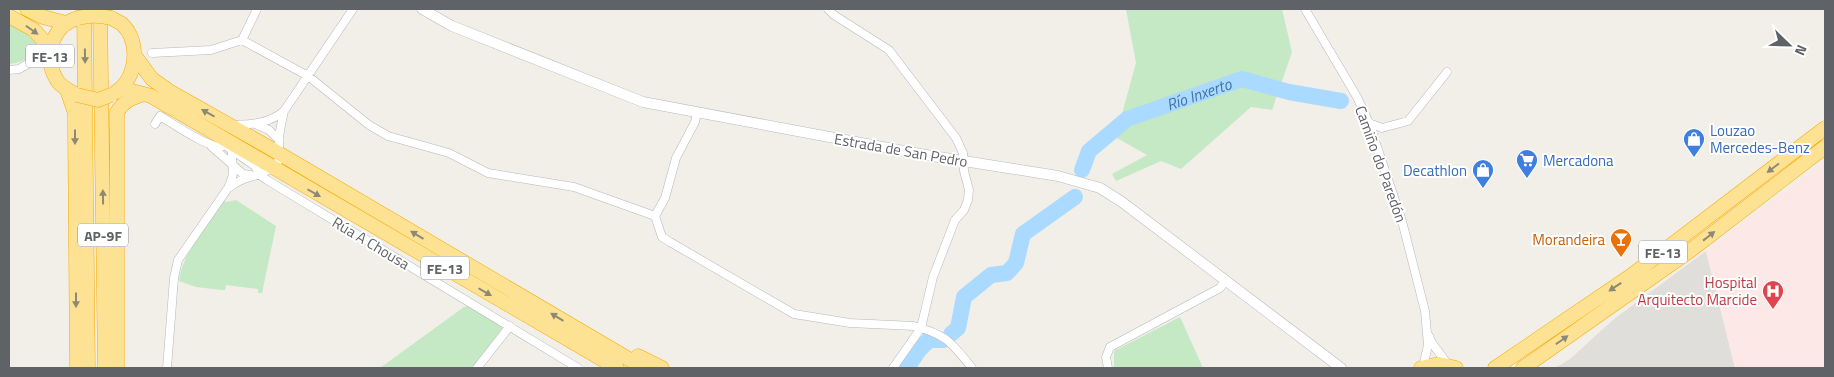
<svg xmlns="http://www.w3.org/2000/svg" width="1834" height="377" font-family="'Titillium Web',sans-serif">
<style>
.industrial{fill:#e0deda}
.medical{fill:#fce8e6}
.green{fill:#c5e8c5}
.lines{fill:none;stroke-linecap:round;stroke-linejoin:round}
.river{stroke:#aadaff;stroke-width:16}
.street-casing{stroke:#b5b8bc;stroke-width:9}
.secondary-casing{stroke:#b6babf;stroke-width:11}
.highway-casing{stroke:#f9ab00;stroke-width:15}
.street{stroke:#fff;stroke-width:8}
.secondary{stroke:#fff;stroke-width:10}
.highway{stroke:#fde293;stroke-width:14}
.highway-bridge-casing{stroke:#f9ab00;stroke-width:15;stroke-linecap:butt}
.highway-bridge{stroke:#fde293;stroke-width:14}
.oneway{fill:#8e8975}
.labels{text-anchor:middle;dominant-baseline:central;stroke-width:4;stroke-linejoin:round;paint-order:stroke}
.shield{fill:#fff;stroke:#8f9295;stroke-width:1}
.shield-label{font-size:14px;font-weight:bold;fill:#5f6368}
.shop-label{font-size:15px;fill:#366cbe;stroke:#fff;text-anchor:start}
.street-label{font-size:15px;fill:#5f6368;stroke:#fff}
.food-label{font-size:15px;fill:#c56008;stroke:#fff;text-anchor:end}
.health-label{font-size:15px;fill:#be3a42;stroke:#fff;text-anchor:end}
.water-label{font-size:16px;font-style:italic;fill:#4174aa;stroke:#fff}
</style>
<rect width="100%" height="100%" fill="#f1efe8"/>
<path class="industrial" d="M 1706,251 L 1735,368 L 1555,368 L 1570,359 L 1614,319 Z"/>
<path class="medical" d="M 1825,161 L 1825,368 L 1735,368 L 1706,251 Z"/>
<path class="green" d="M 1126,9 L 1282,9 L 1292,52 L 1272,110 L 1251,107 L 1181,169 L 1161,161 L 1116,181 L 1112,174 L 1147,155 L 1108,133 L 1120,121 L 1136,63 Z
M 9,23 C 21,30 31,35 39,47 C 34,58 20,63 9,64 Z
M 236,200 L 276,226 L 262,293 L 258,293 L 258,289 L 226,285 L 225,290 L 222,290 L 196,287 L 179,281 C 183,251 207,225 224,201 L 227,202 Z
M 469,306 L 500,325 L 502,329 L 472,368 L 380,368 L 464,307 Z
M 1180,317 L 1203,368 L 1114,368 L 1114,351 Z"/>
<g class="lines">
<g class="river">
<path id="s1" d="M 1082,170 L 1089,151 L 1127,119 L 1242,79 L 1289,92 L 1341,101"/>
<path d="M 951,334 L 958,328 L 964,297 L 991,275 L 1007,273 L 1016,263 L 1023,234 L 1075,197"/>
<path d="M 907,368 L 919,350 L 929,340 L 943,340"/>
</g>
<g class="street-casing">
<path id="street" d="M 828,9 L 834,15 L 889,50 L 956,138 L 963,153 L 964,171 L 969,190 L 968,200 L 964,210 L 955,220 L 933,277 L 921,328 L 893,368
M 1305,9 L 1357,97 L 1369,123 L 1402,221 L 1425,311 L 1428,345 L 1423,367
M 242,40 L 308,76 L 369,125 L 388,136 L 449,153 L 488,173 L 574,187 L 655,216 L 662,237 L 670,242 L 794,314 L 850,323 L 914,326 C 947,335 951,342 972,368
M 152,53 L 211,50 L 242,40 L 257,9
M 9,70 L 19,69 L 49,52
M 1369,123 L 1382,128 L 1408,121 L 1447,72
M 155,124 L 160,116 C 172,123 213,152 225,146
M 255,124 L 269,130 L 279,140
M 234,125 C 254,124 268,124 284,111 L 353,9
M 223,144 L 255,166 L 260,175 L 267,180 L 578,368
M 211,146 L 243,174 L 251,175
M 230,187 C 244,176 249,179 262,173 C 285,163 278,158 279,138 C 280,129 282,120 284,111
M 655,216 L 665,198 L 676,158 L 695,122 L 697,113
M 1429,336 L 1432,343 L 1449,366
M 167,368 L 174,278 L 178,260 L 228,188 C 237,169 231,169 232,151
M 477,368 L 510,326
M 1108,368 L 1106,357 L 1110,347 L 1220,288 L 1226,280"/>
</g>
<g class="secondary-casing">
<path id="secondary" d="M 422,9 L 452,26 L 643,102 L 920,154 L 1058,176 L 1100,188 L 1122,202 L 1341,368"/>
</g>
<g class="highway-casing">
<path id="highway" d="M 27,9 L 43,17 L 66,23
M 84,9 L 88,368
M 100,9 L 105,368
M 9,16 L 34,30 L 50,48
M 111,18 C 115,20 119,22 122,24 C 141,42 137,78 116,92
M 135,56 L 152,79 L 169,91 L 263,144 L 644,368
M 121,88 L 151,96 L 617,368
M 67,90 L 75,113 L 75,128 L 77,368
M 75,94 C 70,91 64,88 59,83 C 42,61 50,26 78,18
M 638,356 L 662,368
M 117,368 L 117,112 C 124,101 131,98 144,94
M 1421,368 L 1439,364 L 1456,368
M 1495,368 L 1632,275 L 1825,128
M 1523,368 L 1691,250 L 1825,147"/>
</g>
<use href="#street" class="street"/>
<use href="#secondary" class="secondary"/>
<use href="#highway" class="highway"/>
<g class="highway-bridge-casing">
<path id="highway-bridge" d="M 78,18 C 89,15 100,15 111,18
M 77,95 L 98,100 L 111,95"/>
</g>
<use href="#highway-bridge" class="highway-bridge"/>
</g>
<defs><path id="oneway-solid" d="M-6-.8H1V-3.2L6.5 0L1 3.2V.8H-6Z" transform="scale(1.25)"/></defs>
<g class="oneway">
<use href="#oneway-solid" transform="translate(32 30) rotate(35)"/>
<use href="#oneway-solid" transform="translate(85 56) rotate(89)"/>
<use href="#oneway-solid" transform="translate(208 113) rotate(-151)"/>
<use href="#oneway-solid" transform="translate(75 137) rotate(90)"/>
<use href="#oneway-solid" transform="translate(1773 168) rotate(143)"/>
<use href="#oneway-solid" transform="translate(314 193) rotate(30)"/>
<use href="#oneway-solid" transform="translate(103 197) rotate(-91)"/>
<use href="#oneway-solid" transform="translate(417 235) rotate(-149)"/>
<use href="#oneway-solid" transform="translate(1709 236) rotate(-38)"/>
<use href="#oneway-solid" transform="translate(1615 287) rotate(146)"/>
<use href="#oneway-solid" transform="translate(485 292) rotate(30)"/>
<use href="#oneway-solid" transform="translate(76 300) rotate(90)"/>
<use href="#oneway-solid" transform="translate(557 317) rotate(-149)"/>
<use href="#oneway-solid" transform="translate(1562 340) rotate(-35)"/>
</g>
<defs>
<g id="shop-pin" transform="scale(1.125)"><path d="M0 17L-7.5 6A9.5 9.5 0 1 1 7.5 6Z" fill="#3f7fe0" stroke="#fff"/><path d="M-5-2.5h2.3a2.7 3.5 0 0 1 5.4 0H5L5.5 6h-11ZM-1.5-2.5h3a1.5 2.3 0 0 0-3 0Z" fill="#fff"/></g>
<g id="supermarket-pin" transform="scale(1.125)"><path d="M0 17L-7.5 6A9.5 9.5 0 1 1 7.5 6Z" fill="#3f7fe0" stroke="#fff"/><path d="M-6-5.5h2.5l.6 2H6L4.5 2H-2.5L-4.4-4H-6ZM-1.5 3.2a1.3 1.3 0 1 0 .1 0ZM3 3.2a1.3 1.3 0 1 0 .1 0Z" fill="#fff"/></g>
<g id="bar-pin" transform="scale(1.125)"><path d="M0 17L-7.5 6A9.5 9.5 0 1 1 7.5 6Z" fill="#e8710a" stroke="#fff"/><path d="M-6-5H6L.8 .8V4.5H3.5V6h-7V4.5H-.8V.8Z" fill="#fff"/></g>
<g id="hospital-pin" transform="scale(1.125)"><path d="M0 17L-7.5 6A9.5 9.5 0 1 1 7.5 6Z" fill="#e0444e" stroke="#fff"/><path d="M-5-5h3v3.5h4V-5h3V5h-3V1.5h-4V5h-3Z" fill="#fff"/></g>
</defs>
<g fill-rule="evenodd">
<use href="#shop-pin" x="1694" y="139"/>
<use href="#supermarket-pin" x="1527" y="160"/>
<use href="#shop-pin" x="1483" y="170"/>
<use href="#bar-pin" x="1621" y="239"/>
<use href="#hospital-pin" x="1773" y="291"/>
</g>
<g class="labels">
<g class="shield">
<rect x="26" y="44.5" width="48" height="23" rx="4"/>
<rect x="78" y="223.5" width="50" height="23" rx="4"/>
<rect x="1639" y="240.5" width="48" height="23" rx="4"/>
<rect x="421" y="256.5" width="48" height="23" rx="4"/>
</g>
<g class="shield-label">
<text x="50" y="56">FE-13</text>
<text x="103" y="235">AP-9F</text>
<text x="1663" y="252">FE-13</text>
<text x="445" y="268">FE-13</text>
</g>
<g class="shop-label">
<text x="1710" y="130">Louzao<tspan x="1710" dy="17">Mercedes-Benz</tspan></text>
<text x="1543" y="160">Mercadona</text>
<text x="1467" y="170" text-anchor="end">Decathlon</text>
</g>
<g class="street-label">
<text transform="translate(901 150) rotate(10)">Estrada de San Pedro</text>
<text transform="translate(1381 164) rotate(70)">Camiño do Paredón</text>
<text transform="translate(371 243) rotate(31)">Rúa A Chousa</text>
</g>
<g class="food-label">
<text x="1605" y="239">Morandeira</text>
</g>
<g class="health-label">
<text x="1757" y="282">Hospital<tspan x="1757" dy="17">Arquitecto Marcide</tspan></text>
</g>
<g class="water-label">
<text stroke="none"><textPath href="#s1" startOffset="146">Río Inxerto</textPath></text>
</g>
</g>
<rect width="1834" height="377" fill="none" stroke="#5f6368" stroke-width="20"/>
<g transform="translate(1789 45) rotate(113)" stroke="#ffffff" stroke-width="4" paint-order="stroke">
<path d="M0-4L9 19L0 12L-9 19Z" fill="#5f6368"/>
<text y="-8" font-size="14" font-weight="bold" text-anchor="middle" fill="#5f6368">N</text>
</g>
</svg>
